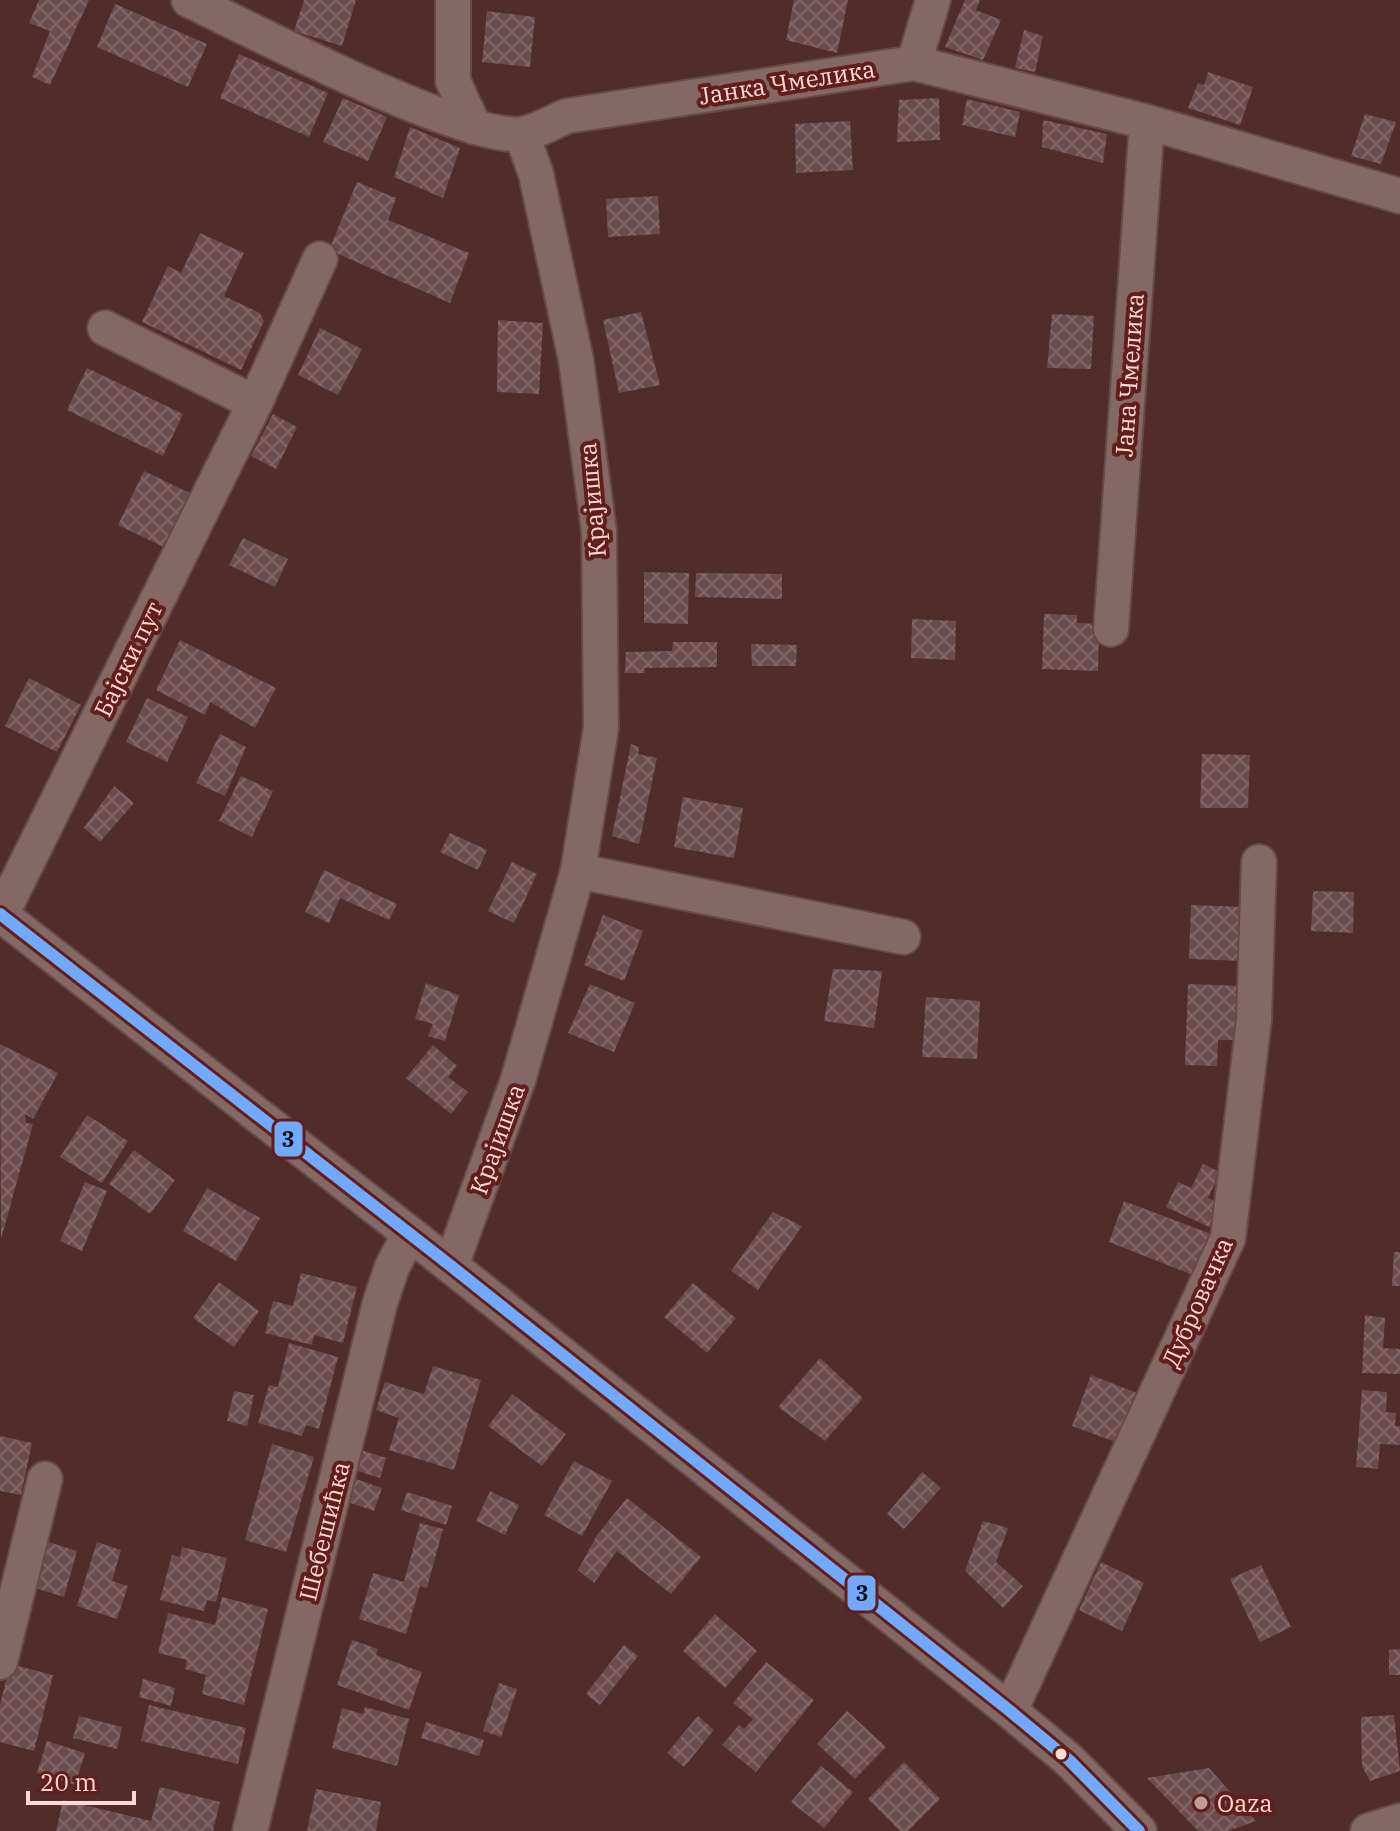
<svg xmlns="http://www.w3.org/2000/svg" width="1400" height="1831" font-family="'IBM Plex Serif',serif">
<style>
.building{fill:url(#building-cross-hatch)}
.lines{fill:none;stroke-linecap:round;stroke-linejoin:round}
.minor-casing{stroke:#674947;stroke-width:38}
.minor{stroke:#846866;stroke-width:34}
.bus-1-casing{stroke:#611e1a;stroke-width:18}
.bus-1{stroke:#73a9fc;stroke-width:12}
.bus-dot{fill:#fbd9d4;stroke:#611e1a;stroke-width:3}
.poi-dot{fill:#c09c98;stroke:#611e1a;stroke-width:3}
.labels{text-anchor:middle;dominant-baseline:central;stroke-width:8;stroke-linejoin:round;paint-order:stroke}
.street-label{font-size:24px;fill:#fbd9d4;stroke:#611e1a}
.poi-label{font-size:24px;fill:#fbd9d4;stroke:#611e1a;text-anchor:start}
.line-badge{stroke:#611e1a;stroke-width:3}
.pale-badge-label{font-size:22px;text-anchor:middle;font-weight:bold;fill:#111}
</style>
<defs>
<pattern id="building-cross-hatch" width="8" height="8" patternUnits="userSpaceOnUse" patternTransform="scale(2)"><rect width="8" height="8" fill="#6b4c4f"/><path d="M0 0l8 8M0 8l8-8" fill="none" stroke="#816567"/></pattern>
</defs>
<rect width="100%" height="100%" fill="#512c2a"/>
<path class="building" d="M 39,0 L 89,0 L 50,85 L 32,77 L 50,31 L 29,23 Z
M 304,0 L 356,0 L 342,46 L 294,31 Z
M 794,0 L 848,0 L 837,53 L 786,40 Z
M 965,0 L 980,0 L 976,10 L 1001,20 L 983,60 L 945,47 Z
M 115,4 L 207,44 L 188,87 L 97,47 Z
M 487,11 L 535,17 L 530,67 L 482,62 Z
M 1024,30 L 1043,36 L 1035,72 L 1015,68 Z
M 239,54 L 328,93 L 309,137 L 220,98 Z
M 1208,72 L 1253,87 L 1240,125 L 1188,108 L 1198,83 L 1204,85 Z
M 343,98 L 387,117 L 368,161 L 323,142 Z
M 939,98 L 940,140 L 897,142 L 899,100 Z
M 967,99 L 1020,112 L 1015,137 L 962,125 Z
M 1365,114 L 1396,122 L 1381,164 L 1351,156 Z
M 1043,120 L 1107,134 L 1103,163 L 1042,147 Z
M 850,121 L 853,170 L 796,173 L 795,124 Z
M 410,127 L 460,148 L 443,198 L 394,177 Z
M 357,182 L 396,198 L 388,220 L 469,253 L 450,303 L 329,250 Z
M 658,196 L 660,234 L 608,237 L 606,199 Z
M 200,233 L 244,253 L 224,296 L 260,313 L 264,321 L 241,370 L 142,322 L 168,266 L 181,273 Z
M 641,312 L 660,385 L 619,393 L 603,320 Z
M 1052,314 L 1094,316 L 1091,369 L 1047,368 Z
M 498,320 L 543,323 L 539,394 L 497,392 Z
M 320,328 L 362,349 L 338,395 L 298,375 Z
M 87,368 L 183,414 L 163,456 L 67,410 Z
M 273,414 L 297,427 L 276,469 L 251,456 Z
M 144,471 L 200,498 L 174,552 L 118,525 Z
M 243,538 L 288,559 L 275,587 L 229,565 Z
M 644,572 L 689,573 L 688,624 L 644,623 Z
M 696,573 L 782,574 L 782,599 L 695,597 Z
M 1044,614 L 1077,615 L 1077,623 L 1099,624 L 1098,671 L 1042,669 Z
M 912,619 L 956,621 L 955,660 L 911,658 Z
M 180,640 L 276,688 L 255,728 L 210,702 L 205,715 L 156,690 Z
M 673,642 L 717,642 L 717,667 L 644,668 L 645,673 L 625,673 L 626,652 L 672,651 Z
M 751,644 L 797,645 L 796,666 L 752,666 Z
M 29,678 L 81,705 L 57,752 L 5,726 Z
M 147,698 L 188,717 L 167,762 L 126,742 Z
M 220,734 L 246,747 L 225,796 L 196,783 Z
M 631,744 L 639,747 L 638,754 L 657,758 L 639,844 L 612,836 Z
M 1202,754 L 1250,755 L 1248,808 L 1200,808 Z
M 241,776 L 273,791 L 252,837 L 219,821 Z
M 114,786 L 134,803 L 100,842 L 84,828 Z
M 683,797 L 743,808 L 734,858 L 674,847 Z
M 450,833 L 487,850 L 478,870 L 440,852 Z
M 512,862 L 537,874 L 514,923 L 488,911 Z
M 324,870 L 397,904 L 389,920 L 340,898 L 329,923 L 305,912 Z
M 1313,891 L 1354,892 L 1353,933 L 1311,931 Z
M 1191,905 L 1244,907 L 1243,961 L 1189,959 Z
M 603,915 L 643,931 L 624,981 L 584,965 Z
M 833,969 L 882,971 L 874,1028 L 824,1021 Z
M 426,983 L 459,995 L 445,1041 L 428,1036 L 433,1024 L 415,1019 Z
M 590,984 L 635,1003 L 614,1052 L 568,1033 Z
M 1188,984 L 1242,986 L 1239,1040 L 1218,1040 L 1217,1066 L 1185,1065 Z
M 926,997 L 980,1001 L 977,1059 L 922,1057 Z
M 0,1044 L 58,1073 L 33,1119 L 25,1114 L 26,1123 L 33,1124 L 1,1239 Z
M 433,1045 L 457,1066 L 448,1077 L 468,1092 L 451,1114 L 406,1078 Z
M 87,1115 L 128,1141 L 102,1183 L 60,1157 Z
M 134,1150 L 175,1180 L 150,1214 L 109,1184 Z
M 1203,1164 L 1220,1172 L 1208,1198 L 1220,1203 L 1209,1227 L 1166,1207 L 1178,1182 L 1191,1188 Z
M 85,1182 L 107,1191 L 82,1251 L 60,1241 Z
M 207,1188 L 260,1218 L 236,1261 L 183,1231 Z
M 1124,1201 L 1211,1234 L 1193,1275 L 1109,1242 Z
M 773,1212 L 802,1226 L 758,1290 L 731,1271 Z
M 1394,1252 L 1400,1252 L 1400,1286 L 1392,1286 Z
M 301,1273 L 357,1287 L 343,1343 L 314,1335 L 312,1345 L 265,1333 L 273,1301 L 293,1306 Z
M 219,1282 L 259,1311 L 234,1347 L 193,1318 Z
M 693,1283 L 736,1318 L 707,1353 L 664,1317 Z
M 1365,1315 L 1385,1318 L 1383,1348 L 1400,1349 L 1400,1374 L 1362,1373 Z
M 289,1343 L 338,1357 L 319,1429 L 306,1425 L 302,1436 L 258,1423 L 269,1385 L 278,1387 Z
M 820,1358 L 863,1398 L 825,1441 L 778,1407 Z
M 433,1366 L 481,1380 L 454,1470 L 389,1450 L 399,1418 L 376,1410 L 385,1382 L 424,1394 Z
M 1091,1375 L 1137,1393 L 1118,1443 L 1072,1426 Z
M 1362,1390 L 1387,1392 L 1386,1412 L 1396,1413 L 1395,1426 L 1400,1426 L 1400,1445 L 1380,1444 L 1378,1469 L 1356,1467 Z
M 234,1391 L 254,1395 L 247,1426 L 227,1421 Z
M 512,1394 L 566,1434 L 542,1466 L 488,1426 Z
M 0,1436 L 32,1443 L 21,1495 L 0,1491 Z
M 272,1444 L 314,1457 L 286,1552 L 245,1540 Z
M 361,1450 L 386,1458 L 380,1478 L 355,1470 Z
M 574,1461 L 612,1481 L 582,1536 L 544,1515 Z
M 922,1472 L 941,1488 L 904,1529 L 887,1514 Z
M 353,1478 L 382,1488 L 374,1511 L 345,1501 Z
M 490,1491 L 519,1505 L 505,1535 L 476,1521 Z
M 407,1492 L 452,1506 L 446,1525 L 401,1510 Z
M 627,1498 L 701,1557 L 671,1594 L 617,1551 L 594,1583 L 578,1570 L 597,1535 Z
M 983,1521 L 1008,1528 L 996,1562 L 1023,1586 L 1003,1608 L 965,1571 Z
M 420,1523 L 443,1529 L 427,1588 L 420,1586 L 406,1634 L 359,1619 L 373,1573 L 404,1582 Z
M 39,1539 L 77,1551 L 64,1597 L 25,1585 Z
M 97,1542 L 121,1550 L 112,1581 L 128,1586 L 117,1619 L 77,1606 Z
M 182,1547 L 227,1558 L 216,1602 L 207,1600 L 204,1611 L 160,1600 L 172,1555 L 180,1557 Z
M 1101,1562 L 1144,1583 L 1122,1631 L 1079,1610 Z
M 1261,1565 L 1291,1627 L 1260,1642 L 1230,1579 Z
M 222,1597 L 268,1609 L 244,1705 L 202,1694 L 206,1675 L 185,1669 L 187,1660 L 158,1653 L 168,1613 L 215,1625 Z
M 715,1614 L 757,1651 L 725,1688 L 683,1651 Z
M 352,1640 L 378,1649 L 376,1655 L 422,1672 L 409,1710 L 337,1685 Z
M 624,1645 L 638,1656 L 600,1705 L 586,1694 Z
M 1400,1649 L 1400,1675 L 1389,1675 L 1389,1650 Z
M 766,1662 L 814,1700 L 756,1772 L 722,1745 L 739,1725 L 744,1729 L 753,1719 L 733,1703 Z
M 10,1664 L 53,1675 L 34,1751 L 0,1742 L 0,1705 Z
M 143,1679 L 175,1688 L 171,1706 L 139,1697 Z
M 499,1683 L 517,1689 L 501,1737 L 483,1731 Z
M 149,1705 L 246,1728 L 238,1764 L 141,1741 Z
M 365,1707 L 409,1719 L 397,1766 L 332,1748 L 342,1708 L 363,1714 Z
M 847,1711 L 886,1747 L 855,1779 L 817,1744 Z
M 1394,1715 L 1400,1771 L 1370,1781 L 1362,1766 L 1361,1717 Z
M 79,1716 L 122,1727 L 117,1749 L 73,1738 Z
M 698,1716 L 714,1730 L 684,1767 L 667,1753 Z
M 426,1722 L 484,1740 L 479,1756 L 421,1738 Z
M 47,1741 L 85,1753 L 75,1785 L 37,1773 Z
M 904,1762 L 940,1799 L 908,1831 L 900,1831 L 868,1799 Z
M 821,1766 L 853,1792 L 824,1828 L 791,1802 Z
M 1209,1768 L 1256,1821 L 1228,1831 L 1198,1831 L 1147,1778 Z
M 160,1787 L 220,1802 L 213,1831 L 56,1831 L 63,1800 L 151,1821 Z
M 316,1789 L 381,1802 L 376,1831 L 307,1831 Z"/>
<g class="lines">
<g class="minor-casing">
<path id="minor" d="M 189,0 C 250,29 466,142 522,134 C 537,132 554,121 567,116 L 914,63 L 1147,122 L 1400,196
M 453,0 L 453,81 L 474,127
M 914,63 L 933,0
M 105,328 L 255,403
M 1111,629 L 1147,122
M 578,871 L 903,937
M 0,914 L 451,1266 L 1010,1711 L 1069,1760 L 1139,1831
M 1,915 L 255,403 L 320,259
M 451,1266 L 518,1080 L 578,871 L 601,728 L 599,531 L 576,360 L 536,174 L 522,135
M 0,1662 L 45,1479
M 1010,1711 L 1228,1238 L 1254,1019 L 1259,862
M 250,1831 L 380,1303 L 392,1267 L 409,1235
M 1368,1831 L 1400,1821"/>
</g>
<use href="#minor" class="minor"/>
<g class="bus-1-casing">
<path id="bus-1" d="M 0,914 L 451,1266 L 1010,1711 L 1069,1760 L 1139,1831"/>
</g>
<use href="#bus-1" class="bus-1"/>
</g>
<circle class="bus-dot" cx="1061" cy="1754" r="7"/>
<circle class="poi-dot" cx="1201" cy="1803" r="8"/>
<g class="labels">
<g class="street-label">
<text transform="translate(787 82) rotate(-9)">Јанка Чмелика</text>
<text transform="translate(1129 375) rotate(-86)">Јана Чмелика</text>
<text transform="translate(592 500) rotate(-95)">Крајишка</text>
<text transform="translate(128 659) rotate(-64)">Бајски пут</text>
<text transform="translate(497 1139) rotate(-70)">Крајишка</text>
<text transform="translate(1197 1302) rotate(-66)">Дубровачка</text>
<text transform="translate(324 1531) rotate(-76)">Шебешићка</text>
</g>
<g class="poi-label">
<text x="1217" y="1803">Oaza</text>
</g>
</g>
<g class="line-badge">
<rect x="273" y="1120" width="31" height="38" rx="8" fill="#73a9fc"/>
<rect x="846" y="1574" width="31" height="38" rx="8" fill="#73a9fc"/>
</g>
<g class="pale-badge-label">
<text x="288" y="1147">3</text>
<text x="862" y="1601">3</text>
</g>
<path d="M28 1791v12h106v-12" fill="none" stroke="#fbd9d4" stroke-width="4"/>
<text x="40" y="1791" font-size="24" fill="#fbd9d4" stroke="#611e1a" stroke-width="6" paint-order="stroke">20 m</text>
</svg>
